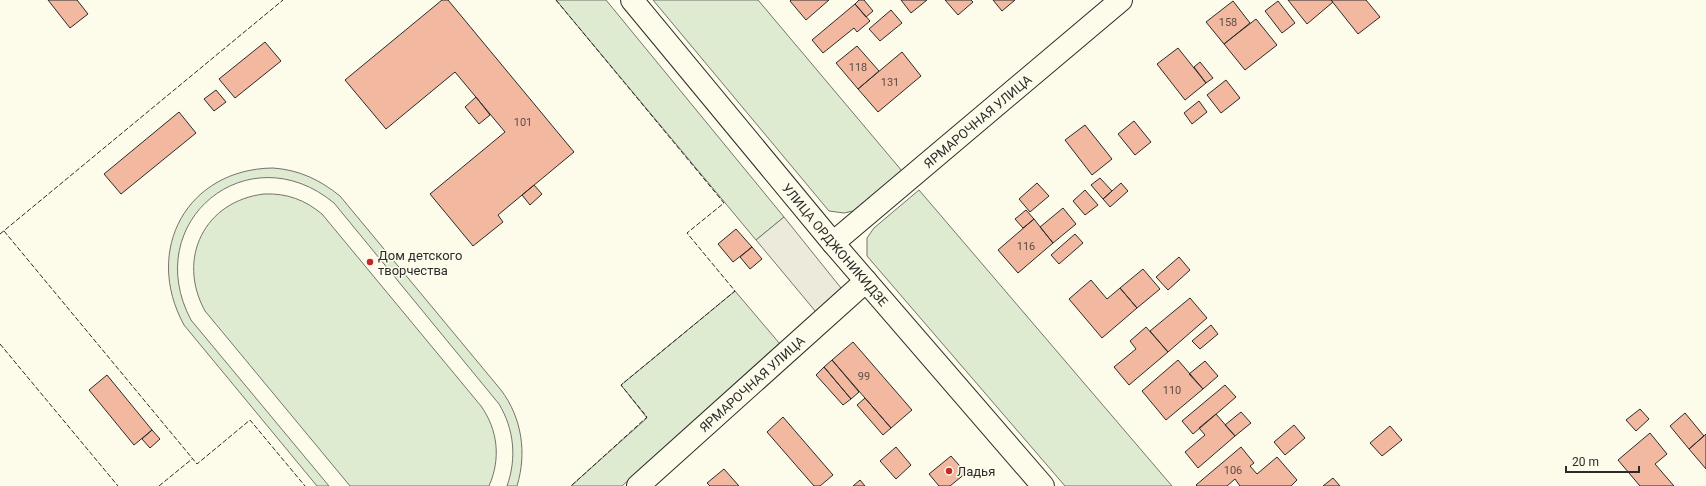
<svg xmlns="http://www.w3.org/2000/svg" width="1706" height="486" font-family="Roboto,sans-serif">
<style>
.green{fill:#deebd1;stroke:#74746e}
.parking{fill:#eceadb;stroke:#74746e}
.building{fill:#f2b8a0;stroke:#2b2b2b}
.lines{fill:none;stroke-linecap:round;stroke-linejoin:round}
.minor-casing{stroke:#2b2b2b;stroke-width:24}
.major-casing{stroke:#2b2b2b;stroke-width:24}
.minor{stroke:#fdfbea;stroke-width:22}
.major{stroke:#fdfbea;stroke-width:22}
.fence{stroke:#2b2b2b;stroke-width:1;stroke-dasharray:5 2;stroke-linecap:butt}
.poi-dot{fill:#c62828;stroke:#fdfbea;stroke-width:1.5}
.labels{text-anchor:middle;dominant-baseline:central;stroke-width:3;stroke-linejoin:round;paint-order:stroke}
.number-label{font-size:11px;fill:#5d4e48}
.street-label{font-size:13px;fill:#2b2b2b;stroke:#fdfbea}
.poi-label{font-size:13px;fill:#2b2b2b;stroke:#fdfbea;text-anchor:start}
</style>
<rect width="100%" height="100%" fill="#fdfbea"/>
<path class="green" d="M 556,0 L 606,0 L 784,217 L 756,240 Z
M 653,0 L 758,0 L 902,171 L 853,211 L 844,213 L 829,211 Z
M 273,168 C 300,170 320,180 340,196 L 501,390 C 522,418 527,453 517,486 L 507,486 C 517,458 514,429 499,404 L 334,203 C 248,132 139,222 191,320 L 329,486 L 317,486 L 184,325 C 143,250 187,169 273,168 Z
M 919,190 L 1172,486 L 1065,486 L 867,256 L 867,238 L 874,228 Z
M 264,194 C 287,193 305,200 322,214 L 481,406 C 498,430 501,459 489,486 L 350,486 L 205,311 C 176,258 205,201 264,194 Z
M 735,291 L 780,344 L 622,486 L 571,486 L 647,418 L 621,385 Z"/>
<path class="parking" d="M 784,217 L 841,288 L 816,312 L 756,240 Z"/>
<path class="building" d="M 48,0 L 77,0 L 88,14 L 70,28 Z
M 442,0 L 448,0 L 574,152 L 498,215 L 503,222 L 473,246 L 430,194 L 505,132 L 455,72 L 386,129 L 345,80 Z
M 791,0 L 829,0 L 806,20 L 790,1 Z
M 859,0 L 864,0 L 873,11 L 866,17 L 855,4 Z
M 901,0 L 927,0 L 911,13 Z
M 945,0 L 971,0 L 973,2 L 958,15 Z
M 993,0 L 1015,0 L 1002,11 Z
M 1288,0 L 1331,0 L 1333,2 L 1307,24 Z
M 1331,0 L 1366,0 L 1380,17 L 1358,34 Z
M 1233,1 L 1250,23 L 1224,44 L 1206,22 Z
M 1278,1 L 1295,23 L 1282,33 L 1265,11 Z
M 855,4 L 870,21 L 857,32 L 854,28 L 823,53 L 812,40 Z
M 891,10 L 902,23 L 880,41 L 869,29 Z
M 1256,19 L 1277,45 L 1245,70 L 1224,44 Z
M 265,42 L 281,61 L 235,98 L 219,79 Z
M 857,46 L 879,71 L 858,89 L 836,63 Z
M 1178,48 L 1206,83 L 1185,100 L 1157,64 Z
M 902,52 L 921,76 L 878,112 L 858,89 Z
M 1200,62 L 1213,78 L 1206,83 L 1194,67 Z
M 1226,80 L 1240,98 L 1221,113 L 1207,95 Z
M 216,90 L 226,102 L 214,111 L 204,99 Z
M 476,97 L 490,115 L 479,124 L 465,107 Z
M 1199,101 L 1207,112 L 1192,124 L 1184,113 Z
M 179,112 L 196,133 L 121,194 L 104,174 Z
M 1134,121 L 1151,142 L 1135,155 L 1118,134 Z
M 1085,125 L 1112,159 L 1092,175 L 1065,140 Z
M 1100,178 L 1112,191 L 1103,199 L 1091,185 Z
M 1037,183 L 1049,196 L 1030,212 L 1019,199 Z
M 1121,183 L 1128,191 L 1110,207 L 1103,199 Z
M 534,185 L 542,194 L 530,205 L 522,195 Z
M 1085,190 L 1098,205 L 1085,215 L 1073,201 Z
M 1063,208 L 1076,224 L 1053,243 L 1040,227 Z
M 1026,210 L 1034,219 L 1023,228 L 1015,219 Z
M 1034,219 L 1053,243 L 1018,273 L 998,250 Z
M 736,229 L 752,247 L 733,262 L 718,244 Z
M 1075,234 L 1083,243 L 1059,264 L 1051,255 Z
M 752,247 L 762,259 L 750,269 L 740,257 Z
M 1179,257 L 1190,270 L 1168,290 L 1156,277 Z
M 1143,269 L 1160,289 L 1137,308 L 1120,288 Z
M 1091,280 L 1107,299 L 1120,288 L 1137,308 L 1102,338 L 1069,299 Z
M 1190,298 L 1207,318 L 1168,352 L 1150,331 Z
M 1211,325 L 1218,334 L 1200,349 L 1192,341 Z
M 1146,327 L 1168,352 L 1129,385 L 1114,367 L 1136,349 L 1130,341 Z
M 853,342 L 912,410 L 891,428 L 832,360 Z
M 832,360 L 859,392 L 851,399 L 824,367 Z
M 1178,360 L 1203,389 L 1166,420 L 1142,391 Z
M 1205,361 L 1218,376 L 1203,389 L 1189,374 Z
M 824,367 L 851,399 L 843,405 L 816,375 Z
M 107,375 L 152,430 L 134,445 L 89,390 Z
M 1225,385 L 1236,397 L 1193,434 L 1182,421 Z
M 865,398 L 891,428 L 883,435 L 857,405 Z
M 1640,409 L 1649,419 L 1636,431 L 1626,420 Z
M 1241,412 L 1251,423 L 1235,436 L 1225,425 Z
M 1685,413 L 1704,436 L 1689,449 L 1670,426 Z
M 1216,414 L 1235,436 L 1198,468 L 1185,452 L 1205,435 L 1199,428 Z
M 783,417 L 833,475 L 820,486 L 814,486 L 767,432 Z
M 1294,425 L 1305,438 L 1285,455 L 1274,442 Z
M 1390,426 L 1402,440 L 1382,456 L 1370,443 Z
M 152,430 L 160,439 L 150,448 L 142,439 Z
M 1650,433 L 1667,454 L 1655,464 L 1674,486 L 1640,486 L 1618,460 Z
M 1706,434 L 1706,469 L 1689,449 Z
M 896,447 L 911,465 L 896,479 L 880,461 Z
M 1241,447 L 1254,463 L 1250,466 L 1257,474 L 1277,457 L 1297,480 L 1291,486 L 1240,486 L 1235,479 L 1227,486 L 1197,486 L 1196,485 Z
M 951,456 L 966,473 L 950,486 L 939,486 L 929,474 Z
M 724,469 L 739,486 L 710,486 L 707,483 Z
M 1333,478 L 1340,486 L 1323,486 Z
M 860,480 L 865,486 L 853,486 Z"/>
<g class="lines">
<g class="minor-casing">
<g id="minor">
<path id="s1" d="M 833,243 L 1121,0"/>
<path id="s2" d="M 638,486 L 866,281"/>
</g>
</g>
<g class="major-casing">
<g id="major">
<path id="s3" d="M 632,0 L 833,243 L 1043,486"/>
</g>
</g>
<use href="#minor" class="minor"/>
<use href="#major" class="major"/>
<path class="fence" d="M 556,0 L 724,203 L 687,233 L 735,291 L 621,385 L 647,417 L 571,486
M 4,231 L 197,464 L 250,420 L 305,486
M 0,234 L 283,0
M 0,344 L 118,486
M 159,486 L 192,459"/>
</g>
<g class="poi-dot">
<circle cx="370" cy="262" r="4"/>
<circle cx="949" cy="471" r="4"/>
</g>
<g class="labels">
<g class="number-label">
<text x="1228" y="22">158</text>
<text x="858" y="67">118</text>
<text x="890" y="82">131</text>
<text x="523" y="122">101</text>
<text x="1026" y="246">116</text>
<text x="864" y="376">99</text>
<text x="1172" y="390">110</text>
<text x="1233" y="470">106</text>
</g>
<g class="street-label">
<text stroke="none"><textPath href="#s1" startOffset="189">ЯРМАРОЧНАЯ УЛИЦА</textPath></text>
<text stroke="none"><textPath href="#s3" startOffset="318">УЛИЦА ОРДЖОНИКИДЗЕ</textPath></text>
<text stroke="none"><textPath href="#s2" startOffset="153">ЯРМАРОЧНАЯ УЛИЦА</textPath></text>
</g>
<g class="poi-label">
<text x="378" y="255">Дом детского<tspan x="378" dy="15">творчества</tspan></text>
<text x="957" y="471">Ладья</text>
</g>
</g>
<path d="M1566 466v6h73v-6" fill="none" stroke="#2b2b2b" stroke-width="2"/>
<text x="1572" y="466" font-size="12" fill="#2b2b2b" stroke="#fdfbea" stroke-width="3" paint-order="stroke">20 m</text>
</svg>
